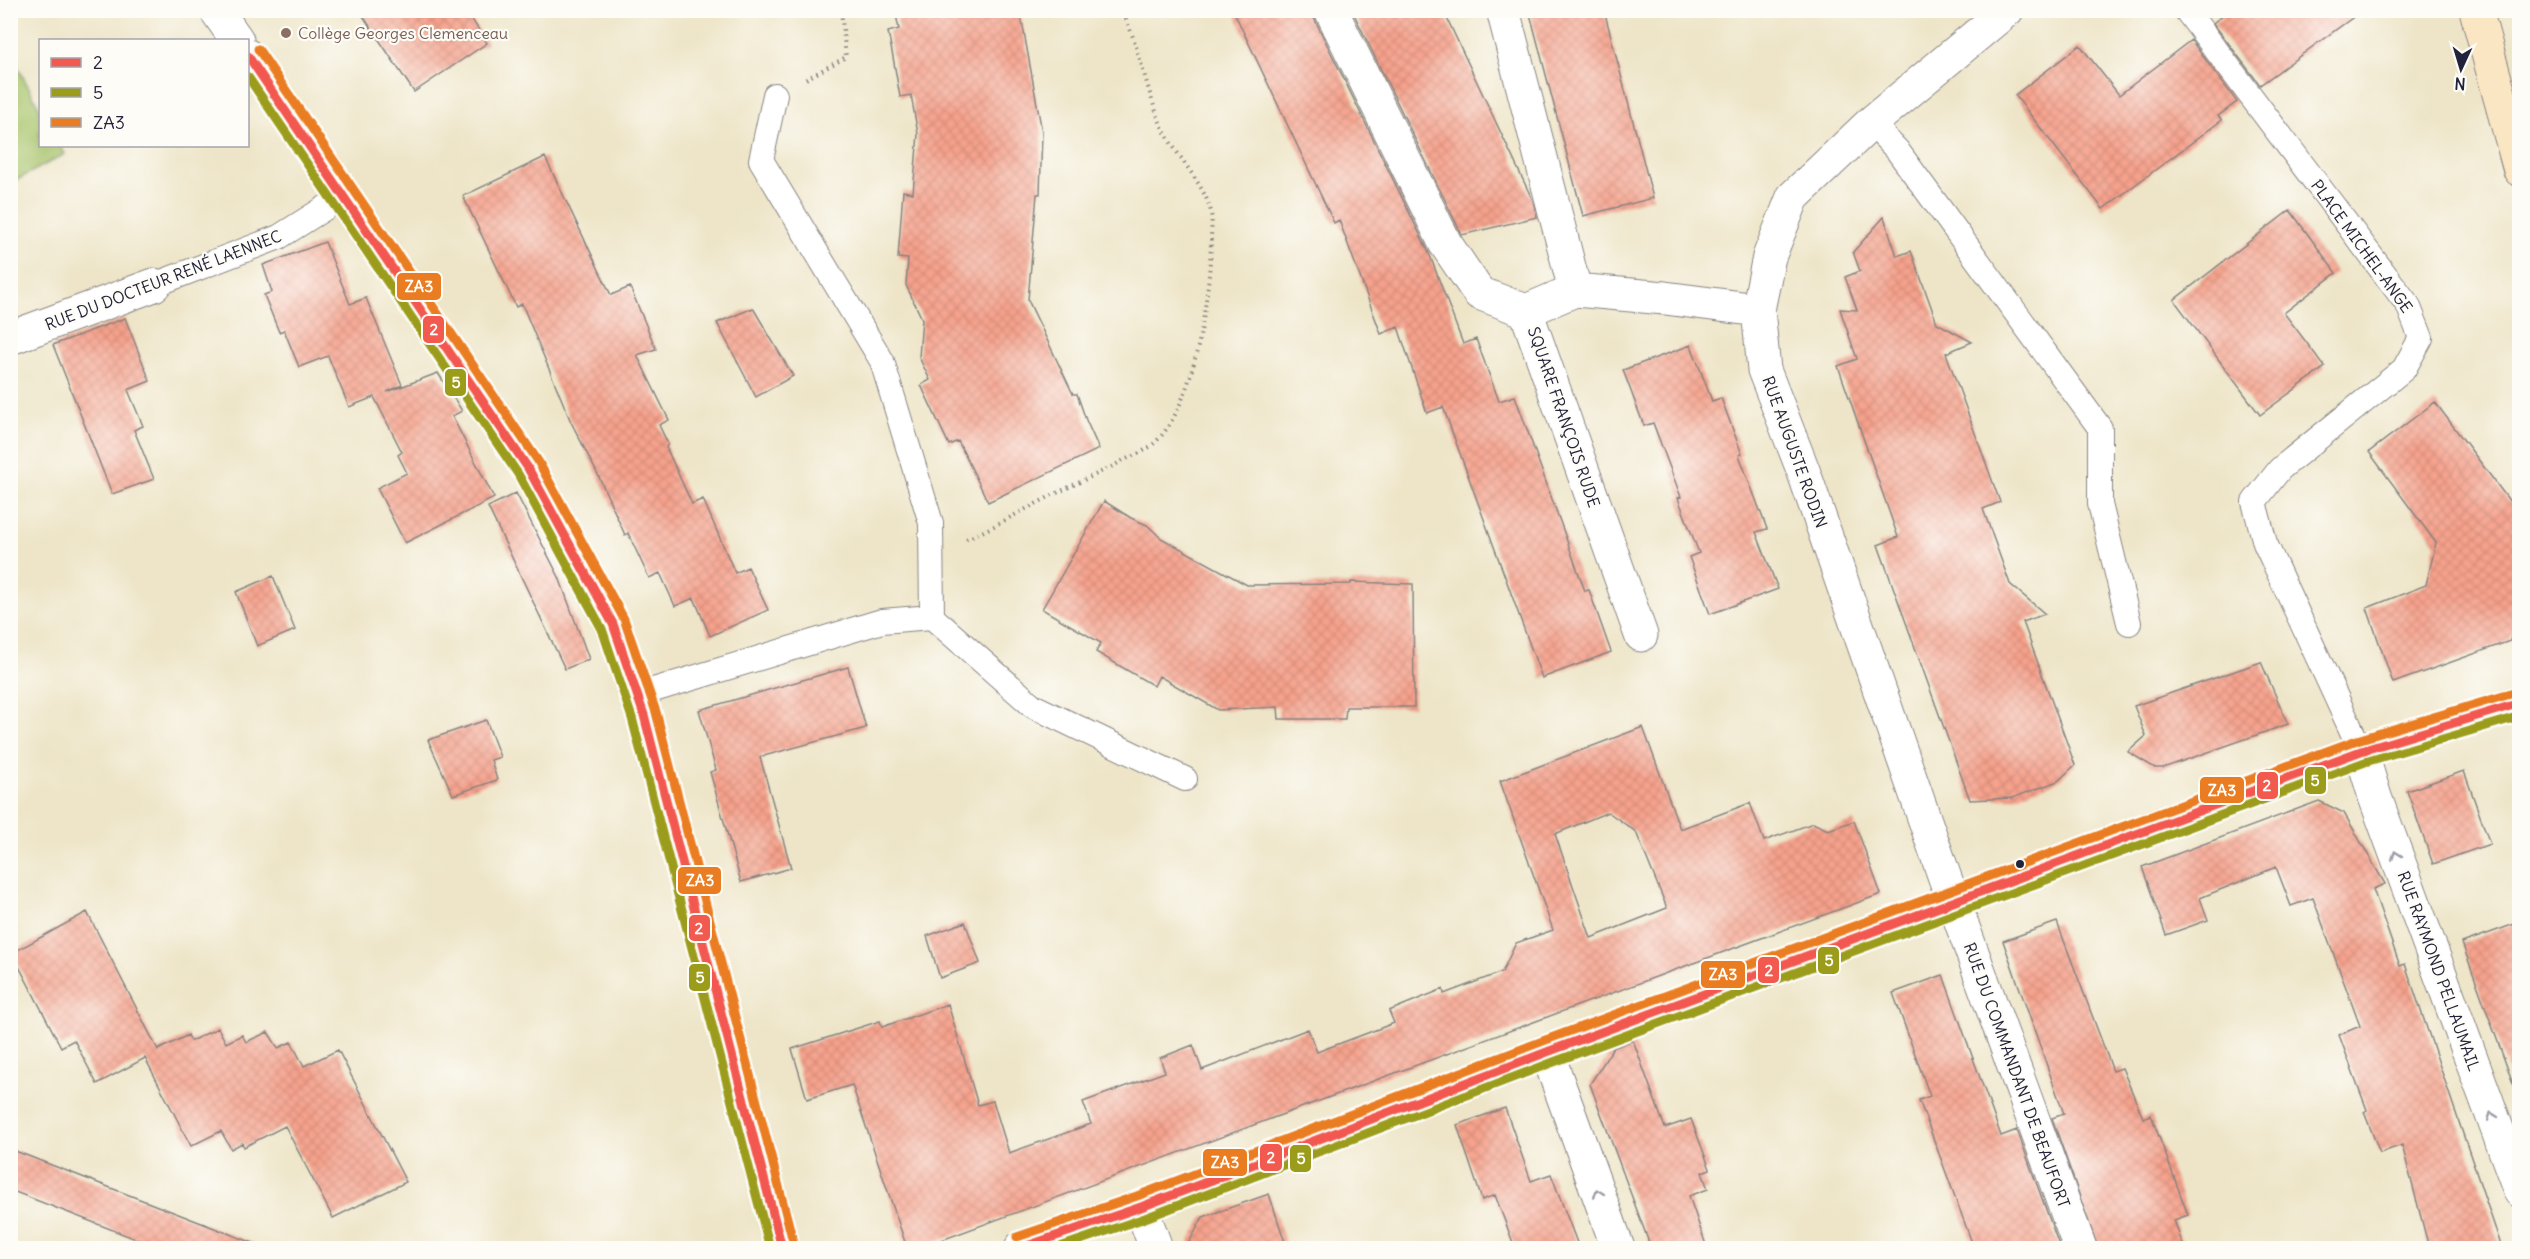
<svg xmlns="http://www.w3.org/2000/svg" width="2530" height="1259" font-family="Delius,sans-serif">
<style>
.green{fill:#a6c268;stroke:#647252;stroke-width:1.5}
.building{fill:url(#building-cross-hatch);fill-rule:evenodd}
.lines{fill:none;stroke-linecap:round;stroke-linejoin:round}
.service-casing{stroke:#888482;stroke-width:26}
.minor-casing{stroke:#888482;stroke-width:35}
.tertiary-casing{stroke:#888482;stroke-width:35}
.secondary-casing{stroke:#888482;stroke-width:35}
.path{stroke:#888482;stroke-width:4;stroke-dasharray:1.5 4.5;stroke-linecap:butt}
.service{stroke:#fff;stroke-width:24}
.minor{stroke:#fff;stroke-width:33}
.tertiary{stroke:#fff;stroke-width:33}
.secondary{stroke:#fbe6c3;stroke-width:33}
.bus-1-casing{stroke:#fdfcf7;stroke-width:14}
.bus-2-casing{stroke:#fdfcf7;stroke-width:14}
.bus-3-casing{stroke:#fdfcf7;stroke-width:14}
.bus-1{stroke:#f2594f;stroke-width:9}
.bus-2{stroke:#9c9c1b;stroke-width:9}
.bus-3{stroke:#ea7d21;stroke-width:9}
.oneway{stroke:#9c9ca7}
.education-dot{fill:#8d6e63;stroke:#fdfcf7;stroke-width:2}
.bus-dot{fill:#22223b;stroke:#fdfcf7;stroke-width:2}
.labels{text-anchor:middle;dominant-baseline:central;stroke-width:4.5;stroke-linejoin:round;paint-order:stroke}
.education-label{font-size:16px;fill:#785e54;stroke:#fdfcf7;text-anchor:start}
.street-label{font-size:16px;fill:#22223b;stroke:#fdfcf7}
.line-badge{stroke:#fdfcf7;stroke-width:2}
.badge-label{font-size:16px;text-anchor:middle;font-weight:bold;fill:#fff}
</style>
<defs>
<pattern id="building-cross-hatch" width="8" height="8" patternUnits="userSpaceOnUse" patternTransform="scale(1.5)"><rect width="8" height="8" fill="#f6a28c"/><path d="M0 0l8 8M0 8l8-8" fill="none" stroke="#d38b7a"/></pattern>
</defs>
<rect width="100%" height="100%" fill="#fdfcf7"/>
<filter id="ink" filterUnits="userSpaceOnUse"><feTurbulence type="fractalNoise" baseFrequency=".0167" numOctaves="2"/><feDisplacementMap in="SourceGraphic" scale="12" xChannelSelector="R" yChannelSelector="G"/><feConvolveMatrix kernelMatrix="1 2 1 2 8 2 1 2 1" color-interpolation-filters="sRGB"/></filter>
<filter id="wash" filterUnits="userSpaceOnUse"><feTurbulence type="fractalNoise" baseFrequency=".008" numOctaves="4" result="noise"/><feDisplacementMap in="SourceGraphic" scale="24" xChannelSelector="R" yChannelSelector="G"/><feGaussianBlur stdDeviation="1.35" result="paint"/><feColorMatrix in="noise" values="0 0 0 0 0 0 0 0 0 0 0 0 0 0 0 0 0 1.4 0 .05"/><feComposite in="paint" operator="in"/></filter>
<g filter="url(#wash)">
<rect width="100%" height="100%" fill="#eee5c8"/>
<path class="green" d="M 11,54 L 40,109 L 40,146 L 60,146 L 65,154 L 11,183 Z"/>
<g id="blocks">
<path class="building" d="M 359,10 L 466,10 L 487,43 L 414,92 Z
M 895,10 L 1020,10 L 1042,132 L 1040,194 L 1037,194 L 1028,300 L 1073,394 L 1077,394 L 1086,420 L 1099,449 L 988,502 L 958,441 L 949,445 L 921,385 L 930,380 L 919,357 L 922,319 L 906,285 L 908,259 L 898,258 L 903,191 L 913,193 L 918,134 L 911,95 L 900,97 L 893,57 L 888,32 L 899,29 Z
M 1233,10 L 1313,10 L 1314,18 L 1429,253 L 1463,344 L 1476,339 L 1499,401 L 1515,396 L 1585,591 L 1589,590 L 1611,652 L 1542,678 L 1443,407 L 1427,413 L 1398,327 L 1381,334 L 1339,220 L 1334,223 Z
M 1352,10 L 1443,10 L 1533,201 L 1537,217 L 1462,235 Z
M 1529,10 L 1604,10 L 1653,198 L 1583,216 Z
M 2229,10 L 2363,10 L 2260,85 L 2213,23 Z
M 2191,40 L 2237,102 L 2218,116 L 2222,120 L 2103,209 L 2015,95 L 2080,45 L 2119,95 Z
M 545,157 L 611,295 L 630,287 L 656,349 L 637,355 L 669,420 L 659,425 L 668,444 L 666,447 L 692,504 L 703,499 L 735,573 L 748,567 L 768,610 L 710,636 L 694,598 L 675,606 L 660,573 L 649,578 L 628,533 L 625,535 L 599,477 L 571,422 L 522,304 L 516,307 L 463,196 Z
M 2290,210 L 2336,273 L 2284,313 L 2325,367 L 2260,415 L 2174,300 Z
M 1884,217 L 1897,256 L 1911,251 L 1937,323 L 1972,342 L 1946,353 L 2000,502 L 1983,509 L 2010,584 L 2045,614 L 2023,622 L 2075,765 L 2058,781 L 2012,798 L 1970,800 L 1878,545 L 1898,537 L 1838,366 L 1857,359 L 1840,309 L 1857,310 L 1845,277 L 1860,271 L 1853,252 Z
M 325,242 L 350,304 L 366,298 L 402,385 L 387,392 L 438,373 L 462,411 L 452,416 L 494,498 L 405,543 L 377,488 L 407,473 L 398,455 L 402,452 L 374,397 L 349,407 L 328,356 L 299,367 L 284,330 L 279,332 L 264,295 L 272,292 L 263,265 Z
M 753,308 L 793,376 L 756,397 L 717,323 Z
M 125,318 L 150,381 L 128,390 L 143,426 L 134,430 L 154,479 L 112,494 L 53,345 Z
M 1691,345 L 1712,401 L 1721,398 L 1742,454 L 1739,455 L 1767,529 L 1756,532 L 1778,589 L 1710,614 L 1689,557 L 1699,553 L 1678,498 L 1681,497 L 1653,423 L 1644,426 L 1623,370 Z
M 2435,402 L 2520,515 L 2520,602 L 2510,641 L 2393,683 L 2367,608 L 2426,585 L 2436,543 L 2369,452 Z
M 516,493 L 559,577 L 589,659 L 565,669 L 488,507 Z
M 1104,501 L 1131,518 L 1147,525 L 1161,538 L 1247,585 L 1351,584 L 1351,582 L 1413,584 L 1414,707 L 1346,707 L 1345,719 L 1279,719 L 1278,707 L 1218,710 L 1159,676 L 1154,686 L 1096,652 L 1101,643 L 1042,609 Z
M 273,576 L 295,630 L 257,646 L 236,592 Z
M 2261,662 L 2288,724 L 2163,768 L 2155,768 L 2128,752 L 2146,736 L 2134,706 Z
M 848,667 L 866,728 L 760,757 L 791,868 L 741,882 L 710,772 L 716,770 L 699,710 Z
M 486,720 L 500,757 L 491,760 L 497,780 L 453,795 L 428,740 Z
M 1643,727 L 1680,829 L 1750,803 L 1764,841 L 1813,823 L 1828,830 L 1854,821 L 1881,894 L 920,1248 L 907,1248 L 852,1085 L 807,1099 L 792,1049 L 880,1021 L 882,1027 L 948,1004 L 978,1105 L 993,1101 L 1009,1153 L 1091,1124 L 1083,1102 L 1165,1072 L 1160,1058 L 1193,1045 L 1202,1070 L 1308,1029 L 1317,1052 L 1394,1023 L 1389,1011 L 1443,989 L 1444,994 L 1502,972 L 1516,943 L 1553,930 L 1500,781 ZM 1608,812 L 1636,832 L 1667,908 L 1591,938 L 1555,834 Z
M 2464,771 L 2490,844 L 2433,864 L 2407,791 Z
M 2319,801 L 2344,813 L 2385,884 L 2373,889 L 2400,966 L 2405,964 L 2502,1248 L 2429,1248 L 2402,1145 L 2380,1153 L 2364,1112 L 2367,1110 L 2339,1035 L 2360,1026 L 2313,898 L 2291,906 L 2276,867 L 2200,898 L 2208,920 L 2166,935 L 2142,867 Z
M 87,912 L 158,1050 L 188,1035 L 191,1041 L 218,1028 L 226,1043 L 242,1035 L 246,1042 L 268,1032 L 278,1048 L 291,1042 L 304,1066 L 338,1050 L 406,1182 L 333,1218 L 285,1126 L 244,1147 L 242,1143 L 231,1149 L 221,1131 L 191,1146 L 145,1058 L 97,1084 L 74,1040 L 61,1047 L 12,953 Z
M 965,922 L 980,963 L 940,978 L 927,936 Z
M 2057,922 L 2113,1071 L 2122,1068 L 2143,1118 L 2151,1115 L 2188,1215 L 2174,1220 L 2184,1248 L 2098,1248 L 2052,1118 L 2064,1114 L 2003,941 Z
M 2520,922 L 2520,1088 L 2515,1089 L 2462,943 Z
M 1943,975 L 2001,1136 L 2017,1130 L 2060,1248 L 1974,1248 L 1919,1100 L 1930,1096 L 1893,993 Z
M 1633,1040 L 1665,1128 L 1691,1119 L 1710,1169 L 1702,1172 L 1708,1189 L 1689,1196 L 1707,1248 L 1651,1248 L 1590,1084 L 1613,1048 Z
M 1505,1108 L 1531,1181 L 1551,1174 L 1579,1248 L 1515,1248 L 1495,1195 L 1482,1200 L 1457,1125 Z
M 10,1149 L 261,1246 L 260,1248 L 169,1248 L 154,1246 L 10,1190 Z
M 1269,1194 L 1287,1248 L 1186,1248 L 1203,1217 Z"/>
</g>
</g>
<g filter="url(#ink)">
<use href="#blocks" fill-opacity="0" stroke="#888482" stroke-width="1.5"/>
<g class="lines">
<g class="service-casing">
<path id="service" d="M 2186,10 L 2408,305 L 2421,338 L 2404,369 L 2280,469 L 2254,502 L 2265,543 L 2361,751
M 775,95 L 761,160 L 882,361 L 931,523 L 932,617
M 1871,123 L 1897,150 L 2100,428 L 2100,504 L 2129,623
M 154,285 L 279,237 L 344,196
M 637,695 L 882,621 L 932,617 L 1033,706 L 1185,779"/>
</g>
<g class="minor-casing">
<path id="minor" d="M 1331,10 L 1445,243 L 1479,293 L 1526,311 L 1641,635
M 1503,10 L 1575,290 L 1665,298 L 1758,310
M 2007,10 L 1871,123 L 1793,197 L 1769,257 L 1758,310 L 1764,370 L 1803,470 L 1945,878 L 2080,1248
M 1526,311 L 1575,290
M 10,338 L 154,285
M 2361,751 L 2375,797 L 2520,1191
M 1547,1052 L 1618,1248
M 1141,1207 L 1156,1248"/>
</g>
<g class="tertiary-casing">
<path id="tertiary" d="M 216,10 L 237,40
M 248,56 L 528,468 L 613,624 L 644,715 L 782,1248
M 1021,1248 L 1141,1207 L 1547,1052 L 2361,751 L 2520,703"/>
</g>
<g class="secondary-casing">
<path id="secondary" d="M 2476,10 L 2520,170"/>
</g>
<path class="path" d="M 806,79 L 846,57 L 841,10
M 966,539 C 995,527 1019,512 1047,498 C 1072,485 1099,474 1124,460 C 1133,456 1144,452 1152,445 C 1195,411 1210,293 1211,240 C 1211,230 1213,218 1210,208 C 1201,179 1173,153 1160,122 C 1145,85 1139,46 1122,10"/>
<use href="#service" class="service"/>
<use href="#minor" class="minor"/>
<use href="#tertiary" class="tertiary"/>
<use href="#secondary" class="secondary"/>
<g class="bus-1-casing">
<path id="bus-1" d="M 248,56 L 528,468 L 613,624 L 644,715 L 782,1248
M 1021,1248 L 1141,1207 L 1547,1052 L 2361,751 L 2520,703"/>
</g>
<g class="bus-2-casing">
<path id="bus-2" d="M 248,77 L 518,474 L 602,629 L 632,718 L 770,1248
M 1057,1248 L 1145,1218 L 1551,1063 L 2365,762 L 2520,716"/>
</g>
<g class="bus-3-casing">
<path id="bus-3" d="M 258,49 L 538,461 L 624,619 L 656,712 L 794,1245
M 1017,1237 L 1137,1196 L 1543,1041 L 2357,740 L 2517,692"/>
</g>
<use href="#bus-1" class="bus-1"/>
<use href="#bus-2" class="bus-2"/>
<use href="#bus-3" class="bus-3"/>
</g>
<defs><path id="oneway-chevron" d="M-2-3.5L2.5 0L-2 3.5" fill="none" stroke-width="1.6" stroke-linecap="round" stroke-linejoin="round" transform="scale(1.5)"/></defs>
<g class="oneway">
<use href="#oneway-chevron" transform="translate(2396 855) rotate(-110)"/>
<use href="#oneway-chevron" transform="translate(2492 1116) rotate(-110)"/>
<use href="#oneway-chevron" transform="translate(1598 1193) rotate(-110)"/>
</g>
</g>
<circle class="education-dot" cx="286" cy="33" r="6"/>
<circle class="bus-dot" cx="2020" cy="864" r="5"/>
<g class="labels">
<g class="education-label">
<text x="298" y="33">Collège Georges Clemenceau</text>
</g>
<g class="street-label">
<text transform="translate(2362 246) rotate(54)">PLACE MICHEL-ANGE</text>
<text transform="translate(163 280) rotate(-21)">RUE DU DOCTEUR RENÉ LAENNEC</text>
<text transform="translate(1564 417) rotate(71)">SQUARE FRANÇOIS RUDE</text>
<text transform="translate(1795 452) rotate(70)">RUE AUGUSTE RODIN</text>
<text transform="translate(2439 971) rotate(70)">RUE RAYMOND PELLAUMAIL</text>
<text transform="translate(2017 1075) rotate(70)">RUE DU COMMANDANT DE BEAUFORT</text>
</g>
</g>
<g class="line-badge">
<rect x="396" y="272" width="46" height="29" rx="6" fill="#ea7d21"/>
<rect x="422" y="315" width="23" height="29" rx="6" fill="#f2594f"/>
<rect x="444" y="368" width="23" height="29" rx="6" fill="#9c9c1b"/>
<rect x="2304" y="766" width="23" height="29" rx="6" fill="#9c9c1b"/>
<rect x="2256" y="771" width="23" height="29" rx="6" fill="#f2594f"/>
<rect x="2199" y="776" width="46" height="28" rx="6" fill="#ea7d21"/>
<rect x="677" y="866" width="45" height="29" rx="6" fill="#ea7d21"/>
<rect x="688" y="914" width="23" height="28" rx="6" fill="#f2594f"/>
<rect x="1817" y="946" width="23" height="29" rx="6" fill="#9c9c1b"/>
<rect x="1757" y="956" width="23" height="28" rx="6" fill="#f2594f"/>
<rect x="1700" y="960" width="46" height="29" rx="6" fill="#ea7d21"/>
<rect x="688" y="963" width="23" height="29" rx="6" fill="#9c9c1b"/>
<rect x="1259" y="1143" width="24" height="29" rx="6" fill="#f2594f"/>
<rect x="1289" y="1144" width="23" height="29" rx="6" fill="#9c9c1b"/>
<rect x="1202" y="1148" width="46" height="29" rx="6" fill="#ea7d21"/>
</g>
<g class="badge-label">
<text x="419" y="292">ZA3</text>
<text x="434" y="335">2</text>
<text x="456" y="388">5</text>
<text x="2315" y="786">5</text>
<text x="2267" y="791">2</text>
<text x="2222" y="796">ZA3</text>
<text x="700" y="886">ZA3</text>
<text x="699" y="934">2</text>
<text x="1829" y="966">5</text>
<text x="1769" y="976">2</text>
<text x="1723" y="980">ZA3</text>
<text x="700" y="983">5</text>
<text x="1271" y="1163">2</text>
<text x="1301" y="1164">5</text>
<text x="1225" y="1168">ZA3</text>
</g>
<rect width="2530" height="1259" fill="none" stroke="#fdfcf7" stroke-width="36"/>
<rect x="39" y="39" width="210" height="108" fill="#fdfcf7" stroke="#a5a5ac" stroke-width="1.5"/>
<rect x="51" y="58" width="30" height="9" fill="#f2594f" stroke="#a5a5ac" stroke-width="1.5"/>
<text x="93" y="69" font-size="18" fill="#22223b">2</text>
<rect x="51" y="88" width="30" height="9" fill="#9c9c1b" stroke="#a5a5ac" stroke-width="1.5"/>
<text x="93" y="99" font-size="18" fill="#22223b">5</text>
<rect x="51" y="118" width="30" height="9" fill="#ea7d21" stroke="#a5a5ac" stroke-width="1.5"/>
<text x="93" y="129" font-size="18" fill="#22223b">ZA3</text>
<g transform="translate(2461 69) rotate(184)" stroke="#fdfcf7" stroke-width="4.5" paint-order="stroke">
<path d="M0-4.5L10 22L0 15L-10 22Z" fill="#22223b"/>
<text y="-9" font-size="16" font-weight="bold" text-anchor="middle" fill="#22223b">N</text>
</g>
</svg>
